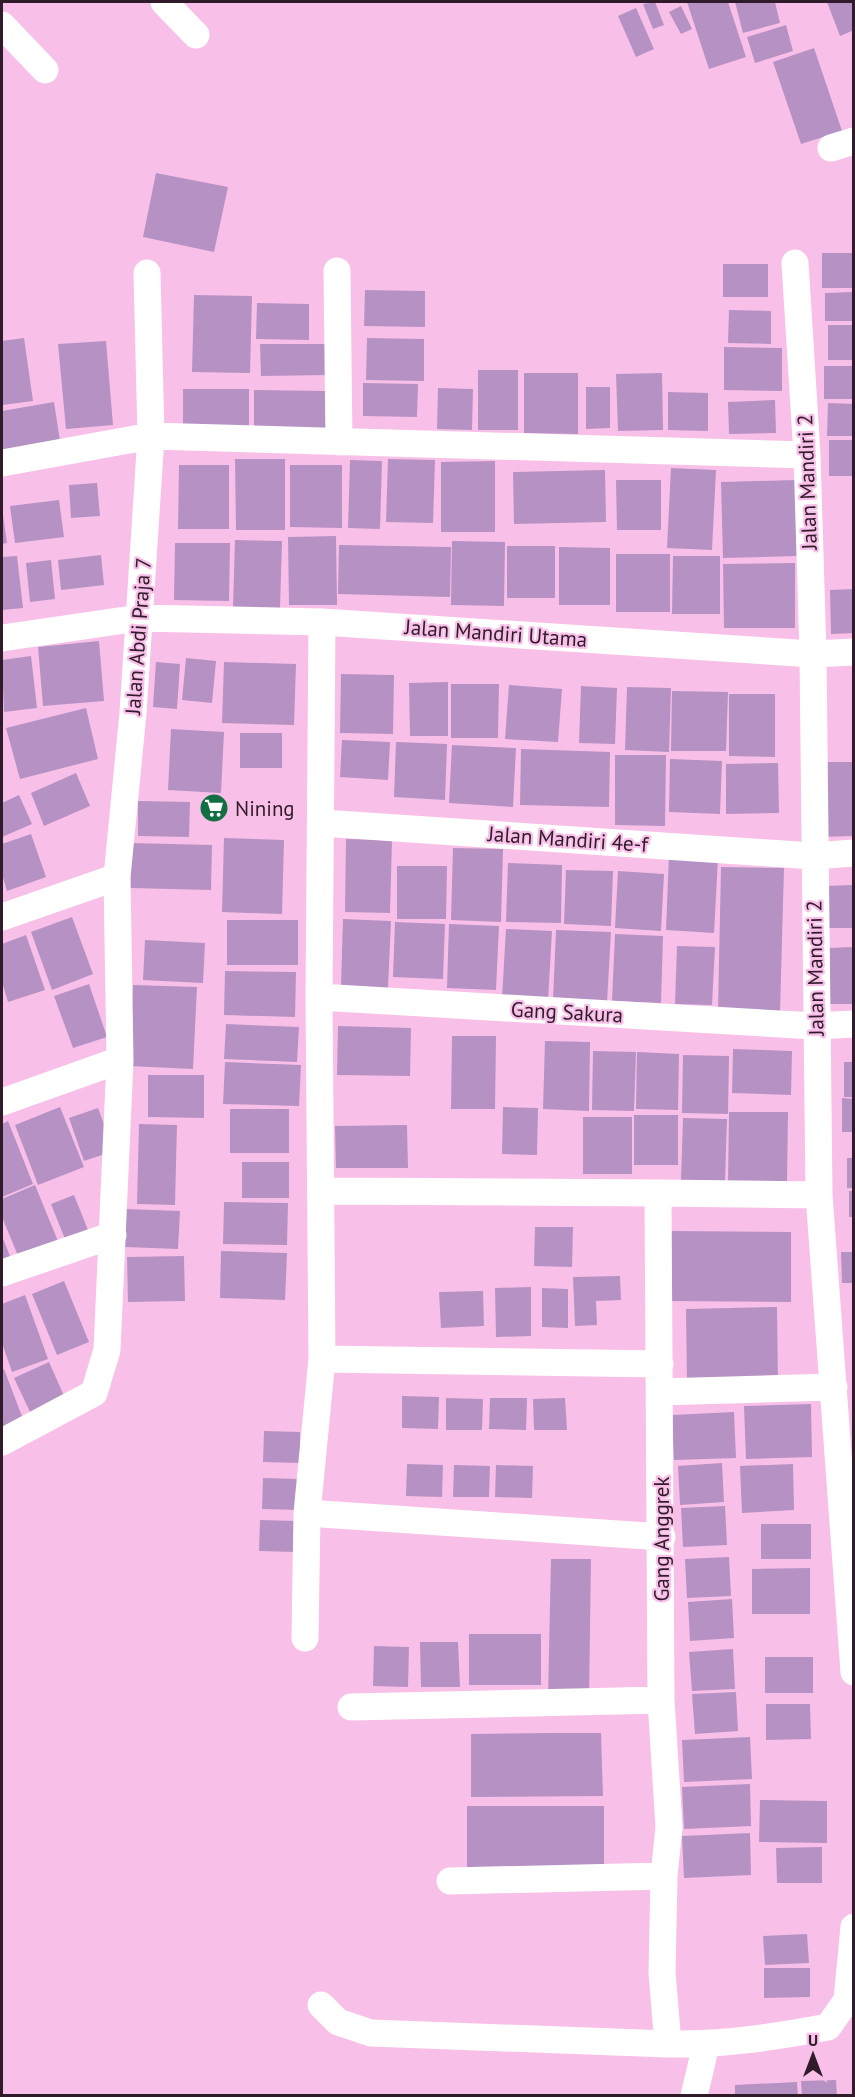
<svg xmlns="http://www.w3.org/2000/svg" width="855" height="2097" font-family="'PT Sans',sans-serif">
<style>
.building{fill:#b691c3}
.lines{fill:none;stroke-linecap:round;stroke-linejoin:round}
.street{stroke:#fff;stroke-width:27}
.labels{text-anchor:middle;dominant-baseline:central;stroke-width:4.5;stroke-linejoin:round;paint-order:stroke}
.street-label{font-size:21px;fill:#301b2a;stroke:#f8c0e8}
.poi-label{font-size:21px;fill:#301b2a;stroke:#f8c0e8;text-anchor:start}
</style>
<rect width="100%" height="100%" fill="#f8c0e8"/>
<path class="building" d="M 655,2 L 664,25 L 653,29 L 643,4 Z
M 687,2 L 728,2 L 746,57 L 709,69 Z
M 735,2 L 775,2 L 780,23 L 743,33 Z
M 827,2 L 854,2 L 854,30 L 840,36 Z
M 681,6 L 692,29 L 681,34 L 669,12 Z
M 636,8 L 654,49 L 636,57 L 618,16 Z
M 786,25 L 793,51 L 755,63 L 747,37 Z
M 814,48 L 842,131 L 801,144 L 773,62 Z
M 156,173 L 228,187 L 214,252 L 143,237 Z
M 822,253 L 854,253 L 854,288 L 822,288 Z
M 723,264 L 768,264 L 768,297 L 723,297 Z
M 365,290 L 425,291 L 425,327 L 364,326 Z
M 854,292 L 854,321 L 825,321 L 825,293 Z
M 194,295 L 252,296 L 250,373 L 192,372 Z
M 257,303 L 309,304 L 309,340 L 256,339 Z
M 729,310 L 771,311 L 771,344 L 728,343 Z
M 828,325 L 854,325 L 854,360 L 828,360 Z
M 24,338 L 33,401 L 2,405 L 2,341 Z
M 367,338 L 424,339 L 424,381 L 366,380 Z
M 106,341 L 113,425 L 66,429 L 58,344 Z
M 260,344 L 328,344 L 329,375 L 261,376 Z
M 724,347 L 782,348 L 782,391 L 724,390 Z
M 824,366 L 854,366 L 854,399 L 824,399 Z
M 478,370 L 518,370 L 518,430 L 478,430 Z
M 524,373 L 578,373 L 578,434 L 524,433 Z
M 662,373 L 663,430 L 618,431 L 616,374 Z
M 363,383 L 418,384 L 417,417 L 363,416 Z
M 586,387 L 610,387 L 610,428 L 586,429 Z
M 438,388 L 473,389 L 472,430 L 437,429 Z
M 183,389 L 249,389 L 249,434 L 183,433 Z
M 254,390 L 326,391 L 326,437 L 254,435 Z
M 668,392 L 708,393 L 708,431 L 668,430 Z
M 775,400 L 776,433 L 729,434 L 728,402 Z
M 54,402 L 60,441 L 2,450 L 2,411 Z
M 828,403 L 854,404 L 854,436 L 827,436 Z
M 829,440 L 854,440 L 854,476 L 829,476 Z
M 235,459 L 285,459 L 285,530 L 236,530 Z
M 388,459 L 435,460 L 433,523 L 386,522 Z
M 350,460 L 382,461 L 380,529 L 348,528 Z
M 495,461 L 495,532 L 441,532 L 441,462 Z
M 179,465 L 229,465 L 229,529 L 178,529 Z
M 290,465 L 342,465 L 342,528 L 290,527 Z
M 671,468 L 716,470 L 712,550 L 667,548 Z
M 605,470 L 606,522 L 514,524 L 513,472 Z
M 616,480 L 661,480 L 661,530 L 617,530 Z
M 795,480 L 797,556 L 723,558 L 721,482 Z
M 97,483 L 100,516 L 71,518 L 69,485 Z
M 59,500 L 64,537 L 15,543 L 10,506 Z
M 2,508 L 7,543 L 2,544 Z
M 336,536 L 337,605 L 289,605 L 288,537 Z
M 235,540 L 282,541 L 280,608 L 233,607 Z
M 452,541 L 505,542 L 504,606 L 451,605 Z
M 175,543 L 230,543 L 229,601 L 174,600 Z
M 339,545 L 451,547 L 450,597 L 338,594 Z
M 507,546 L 555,546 L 555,598 L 507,598 Z
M 559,547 L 610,548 L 610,605 L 559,605 Z
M 616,554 L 670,554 L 670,612 L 616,612 Z
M 101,555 L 104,585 L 61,590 L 58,560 Z
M 17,556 L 23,608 L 2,610 L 2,557 Z
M 673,556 L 720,556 L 720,614 L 672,614 Z
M 51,560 L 55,599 L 30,602 L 26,563 Z
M 795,563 L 795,628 L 724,628 L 723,564 Z
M 854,589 L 854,633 L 831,634 L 830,590 Z
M 99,641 L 104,701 L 43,706 L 38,647 Z
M 31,656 L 37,708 L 4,712 L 2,660 Z
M 186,658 L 216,661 L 212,703 L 182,700 Z
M 156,662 L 180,664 L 177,709 L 153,707 Z
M 224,662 L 296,664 L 294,725 L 222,723 Z
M 341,674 L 394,675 L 393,734 L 340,733 Z
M 448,682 L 448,736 L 410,736 L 409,683 Z
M 451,684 L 499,684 L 498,738 L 451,738 Z
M 509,685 L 562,689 L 558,742 L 505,739 Z
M 581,686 L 617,688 L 615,744 L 579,743 Z
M 627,687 L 671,688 L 669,752 L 625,750 Z
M 672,691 L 728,692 L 726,751 L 671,751 Z
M 729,694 L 775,694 L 775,757 L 729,756 Z
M 86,708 L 98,759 L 20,779 L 6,728 Z
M 171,729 L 224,732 L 221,793 L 168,790 Z
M 240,733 L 282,733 L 282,768 L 240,768 Z
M 342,740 L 390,742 L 388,780 L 340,777 Z
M 396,742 L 447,744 L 445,800 L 394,797 Z
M 452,745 L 516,748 L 513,807 L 449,803 Z
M 521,749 L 610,752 L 609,807 L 520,805 Z
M 615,755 L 666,755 L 665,826 L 615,825 Z
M 670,759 L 722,761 L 720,814 L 669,812 Z
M 819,762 L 854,762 L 854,836 L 820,837 Z
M 778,763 L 779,813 L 726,814 L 726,764 Z
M 76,773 L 90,806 L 44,826 L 31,793 Z
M 19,795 L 32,824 L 2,837 L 2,803 Z
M 138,801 L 190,802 L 189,837 L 138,836 Z
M 31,834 L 46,877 L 7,891 L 2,874 L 2,844 Z
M 224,838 L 284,840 L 282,914 L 222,912 Z
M 346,839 L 392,840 L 390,913 L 345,912 Z
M 131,843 L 212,845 L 211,890 L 130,888 Z
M 453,848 L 503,849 L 501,922 L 451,920 Z
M 669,855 L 718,858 L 714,933 L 666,930 Z
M 508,863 L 562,865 L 561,923 L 506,922 Z
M 397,866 L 447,866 L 446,919 L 397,919 Z
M 721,867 L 784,868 L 780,1012 L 718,1011 Z
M 566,870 L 613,871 L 611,926 L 564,924 Z
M 618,871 L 664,874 L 661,931 L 615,928 Z
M 854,885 L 854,928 L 825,928 L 824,886 Z
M 72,917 L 93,974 L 52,990 L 31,932 Z
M 343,919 L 391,921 L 388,988 L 341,986 Z
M 227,920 L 298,920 L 298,965 L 227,965 Z
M 395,922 L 445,924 L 443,979 L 393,977 Z
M 449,924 L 499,926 L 496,990 L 447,988 Z
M 506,929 L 552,931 L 548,1001 L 502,998 Z
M 556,930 L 611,932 L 607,1002 L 553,1000 Z
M 615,934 L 663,936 L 661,1003 L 612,1001 Z
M 26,935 L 45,990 L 8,1002 L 2,982 L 2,944 Z
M 145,940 L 205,943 L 203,983 L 143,980 Z
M 677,946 L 715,947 L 712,1005 L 675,1004 Z
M 854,947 L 854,1004 L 829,1004 L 828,948 Z
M 225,971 L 296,972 L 295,1017 L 224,1015 Z
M 89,984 L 107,1037 L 73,1048 L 54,996 Z
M 133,985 L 197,987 L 193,1069 L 129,1066 Z
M 226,1024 L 299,1027 L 297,1062 L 224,1059 Z
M 338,1026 L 411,1028 L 410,1076 L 337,1075 Z
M 452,1036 L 496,1036 L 495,1109 L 451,1109 Z
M 545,1041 L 590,1042 L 589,1111 L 543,1109 Z
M 733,1049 L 792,1051 L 791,1095 L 732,1093 Z
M 593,1051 L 636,1052 L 634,1111 L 592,1110 Z
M 637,1052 L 679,1054 L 678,1110 L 636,1109 Z
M 683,1055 L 729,1056 L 728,1114 L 682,1113 Z
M 225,1062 L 301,1065 L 299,1106 L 223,1104 Z
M 844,1062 L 854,1062 L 854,1097 L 844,1097 Z
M 148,1075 L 204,1075 L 204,1118 L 148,1117 Z
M 842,1098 L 854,1099 L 854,1132 L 842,1132 Z
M 60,1107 L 84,1167 L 38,1185 L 15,1125 Z
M 503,1107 L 538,1108 L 537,1155 L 502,1154 Z
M 98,1108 L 114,1151 L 84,1161 L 69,1118 Z
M 230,1109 L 289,1109 L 289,1153 L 230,1153 Z
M 729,1112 L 788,1112 L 787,1184 L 728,1183 Z
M 634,1115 L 678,1115 L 678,1165 L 634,1165 Z
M 583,1117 L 632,1117 L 632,1174 L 583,1174 Z
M 683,1118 L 727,1119 L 725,1181 L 681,1180 Z
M 8,1121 L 33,1184 L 2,1197 L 2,1124 Z
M 139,1124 L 177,1125 L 175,1205 L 137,1204 Z
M 407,1125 L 408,1168 L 336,1168 L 335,1126 Z
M 847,1158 L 854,1158 L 854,1188 L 847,1188 Z
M 242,1162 L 289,1162 L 289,1198 L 242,1198 Z
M 35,1185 L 60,1246 L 21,1263 L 2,1217 L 2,1199 Z
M 849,1191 L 854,1191 L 854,1217 L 849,1217 Z
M 74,1195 L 90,1235 L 67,1244 L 51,1204 Z
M 224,1202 L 288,1203 L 287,1245 L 223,1244 Z
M 126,1209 L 180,1211 L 178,1249 L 125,1247 Z
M 535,1227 L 573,1227 L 572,1267 L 534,1266 Z
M 668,1231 L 791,1232 L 791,1302 L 667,1301 Z
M 2,1236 L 12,1261 L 2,1265 Z
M 221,1251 L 287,1253 L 285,1300 L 220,1298 Z
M 841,1252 L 854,1252 L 854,1283 L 842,1283 Z
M 184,1256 L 185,1301 L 128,1302 L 127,1257 Z
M 620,1276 L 621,1300 L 596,1301 L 597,1325 L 575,1326 L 573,1277 Z
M 64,1281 L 89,1342 L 57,1355 L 32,1294 Z
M 531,1287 L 531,1336 L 496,1337 L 495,1288 Z
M 542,1288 L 568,1289 L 568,1328 L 542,1327 Z
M 483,1291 L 484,1326 L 441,1328 L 439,1292 Z
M 25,1295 L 48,1359 L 12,1372 L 2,1343 L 2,1304 Z
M 777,1307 L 778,1385 L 687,1386 L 686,1309 Z
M 49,1362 L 65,1398 L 31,1414 L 14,1378 Z
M 4,1369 L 23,1419 L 2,1428 L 2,1370 Z
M 402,1396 L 439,1397 L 438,1429 L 402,1428 Z
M 446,1398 L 483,1399 L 482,1430 L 446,1430 Z
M 490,1398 L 527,1398 L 526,1430 L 489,1429 Z
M 565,1398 L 567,1430 L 534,1430 L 533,1399 Z
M 811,1404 L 812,1457 L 746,1459 L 744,1406 Z
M 734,1412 L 736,1458 L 674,1460 L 672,1415 Z
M 264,1431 L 300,1432 L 300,1463 L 263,1462 Z
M 722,1463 L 724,1502 L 680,1505 L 678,1466 Z
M 407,1464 L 443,1465 L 442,1497 L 406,1496 Z
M 793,1464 L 794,1510 L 742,1513 L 740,1466 Z
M 454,1465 L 490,1466 L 489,1497 L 453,1497 Z
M 496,1465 L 533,1466 L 532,1498 L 495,1497 Z
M 263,1478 L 299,1479 L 299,1510 L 262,1509 Z
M 725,1506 L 727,1545 L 683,1547 L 681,1508 Z
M 260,1520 L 297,1521 L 296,1552 L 259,1551 Z
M 761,1524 L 811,1524 L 811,1559 L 761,1559 Z
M 729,1557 L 731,1596 L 687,1598 L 685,1559 Z
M 551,1559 L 591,1559 L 589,1700 L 548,1699 Z
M 810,1568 L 810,1614 L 752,1614 L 752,1569 Z
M 732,1599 L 734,1638 L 690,1641 L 688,1602 Z
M 469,1634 L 541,1634 L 541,1685 L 469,1685 Z
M 420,1642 L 458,1642 L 460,1687 L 421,1687 Z
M 374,1646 L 409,1647 L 408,1687 L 373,1686 Z
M 733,1649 L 735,1689 L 692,1691 L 689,1652 Z
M 765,1657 L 813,1657 L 813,1693 L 765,1693 Z
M 736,1692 L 738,1731 L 695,1734 L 692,1694 Z
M 766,1704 L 810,1704 L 811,1739 L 766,1740 Z
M 551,1733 L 601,1733 L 603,1796 L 471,1797 L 471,1734 Z
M 750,1737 L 752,1779 L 684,1782 L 682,1740 Z
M 750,1784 L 751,1826 L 684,1829 L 682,1787 Z
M 760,1800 L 827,1801 L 827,1843 L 759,1842 Z
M 467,1806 L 604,1806 L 604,1874 L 467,1874 Z
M 750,1833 L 751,1875 L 684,1878 L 682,1836 Z
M 822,1847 L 822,1883 L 777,1883 L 776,1848 Z
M 807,1934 L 809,1963 L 765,1965 L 763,1936 Z
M 764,1968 L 810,1968 L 810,1997 L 764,1998 Z
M 836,2080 L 837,2096 L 802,2096 L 801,2081 Z
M 797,2082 L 798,2096 L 735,2096 L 735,2085 Z"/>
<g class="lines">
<path class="street" d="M 164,2 L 196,35
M 2,25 L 45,70
M 831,148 L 854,141
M 795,263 L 807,455 L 813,654 L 819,1195 L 854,1672
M 337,271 L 339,442
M 2,463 L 151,436 L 807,455
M 322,622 L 319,997 L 322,1359 L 307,1513 L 662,1537
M 2,638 L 139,618 L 322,622 L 813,654 L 854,652
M 322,823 L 813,856 L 854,853
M 2,917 L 117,877 L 133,713 L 151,436 L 147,273
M 319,997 L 815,1026 L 854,1024
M 2,1102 L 120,1060
M 321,1191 L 658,1193
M 2,1273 L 113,1235
M 322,1359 L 660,1364
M 660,1392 L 834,1387
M 2,1442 L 94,1393 L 107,1350 L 120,1060 L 117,877
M 305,1638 L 307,1513
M 351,1707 L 661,1700
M 450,1881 L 664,1876
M 321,2005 L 338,2022 L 371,2033 L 668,2044 C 723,2045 775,2037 828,2027 L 847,2000 L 854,1927
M 668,2044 L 662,1973 L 664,1876 L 669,1827 L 661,1700 L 658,1193 L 819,1195
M 694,2096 L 706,2045"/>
</g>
<defs>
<g id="supermarket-disc" transform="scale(1.5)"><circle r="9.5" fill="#126f44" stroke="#f8c0e8"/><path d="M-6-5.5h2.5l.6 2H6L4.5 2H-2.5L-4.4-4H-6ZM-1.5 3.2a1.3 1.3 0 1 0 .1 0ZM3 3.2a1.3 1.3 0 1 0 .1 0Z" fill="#fff"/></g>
</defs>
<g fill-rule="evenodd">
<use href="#supermarket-disc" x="214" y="808"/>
</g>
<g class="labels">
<g class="street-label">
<text transform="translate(807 482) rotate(-92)">Jalan Mandiri 2</text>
<text transform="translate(496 633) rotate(4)">Jalan Mandiri Utama</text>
<text transform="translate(138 636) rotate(-86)">Jalan Abdi Praja 7</text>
<text transform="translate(568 839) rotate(4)">Jalan Mandiri 4e-f</text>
<text transform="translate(815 968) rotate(-91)">Jalan Mandiri 2</text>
<text transform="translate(567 1012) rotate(3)">Gang Sakura</text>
<text transform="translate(661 1539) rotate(-90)">Gang Anggrek</text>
</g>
<g class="poi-label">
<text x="235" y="808">Nining</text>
</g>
</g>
<rect width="855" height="2097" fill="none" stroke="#301b2a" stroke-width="6"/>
<g transform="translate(813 2055)" stroke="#f8c0e8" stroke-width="4.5" paint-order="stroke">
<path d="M0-4.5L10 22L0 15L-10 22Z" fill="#301b2a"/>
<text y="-9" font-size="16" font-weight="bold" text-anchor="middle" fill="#301b2a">U</text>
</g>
</svg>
